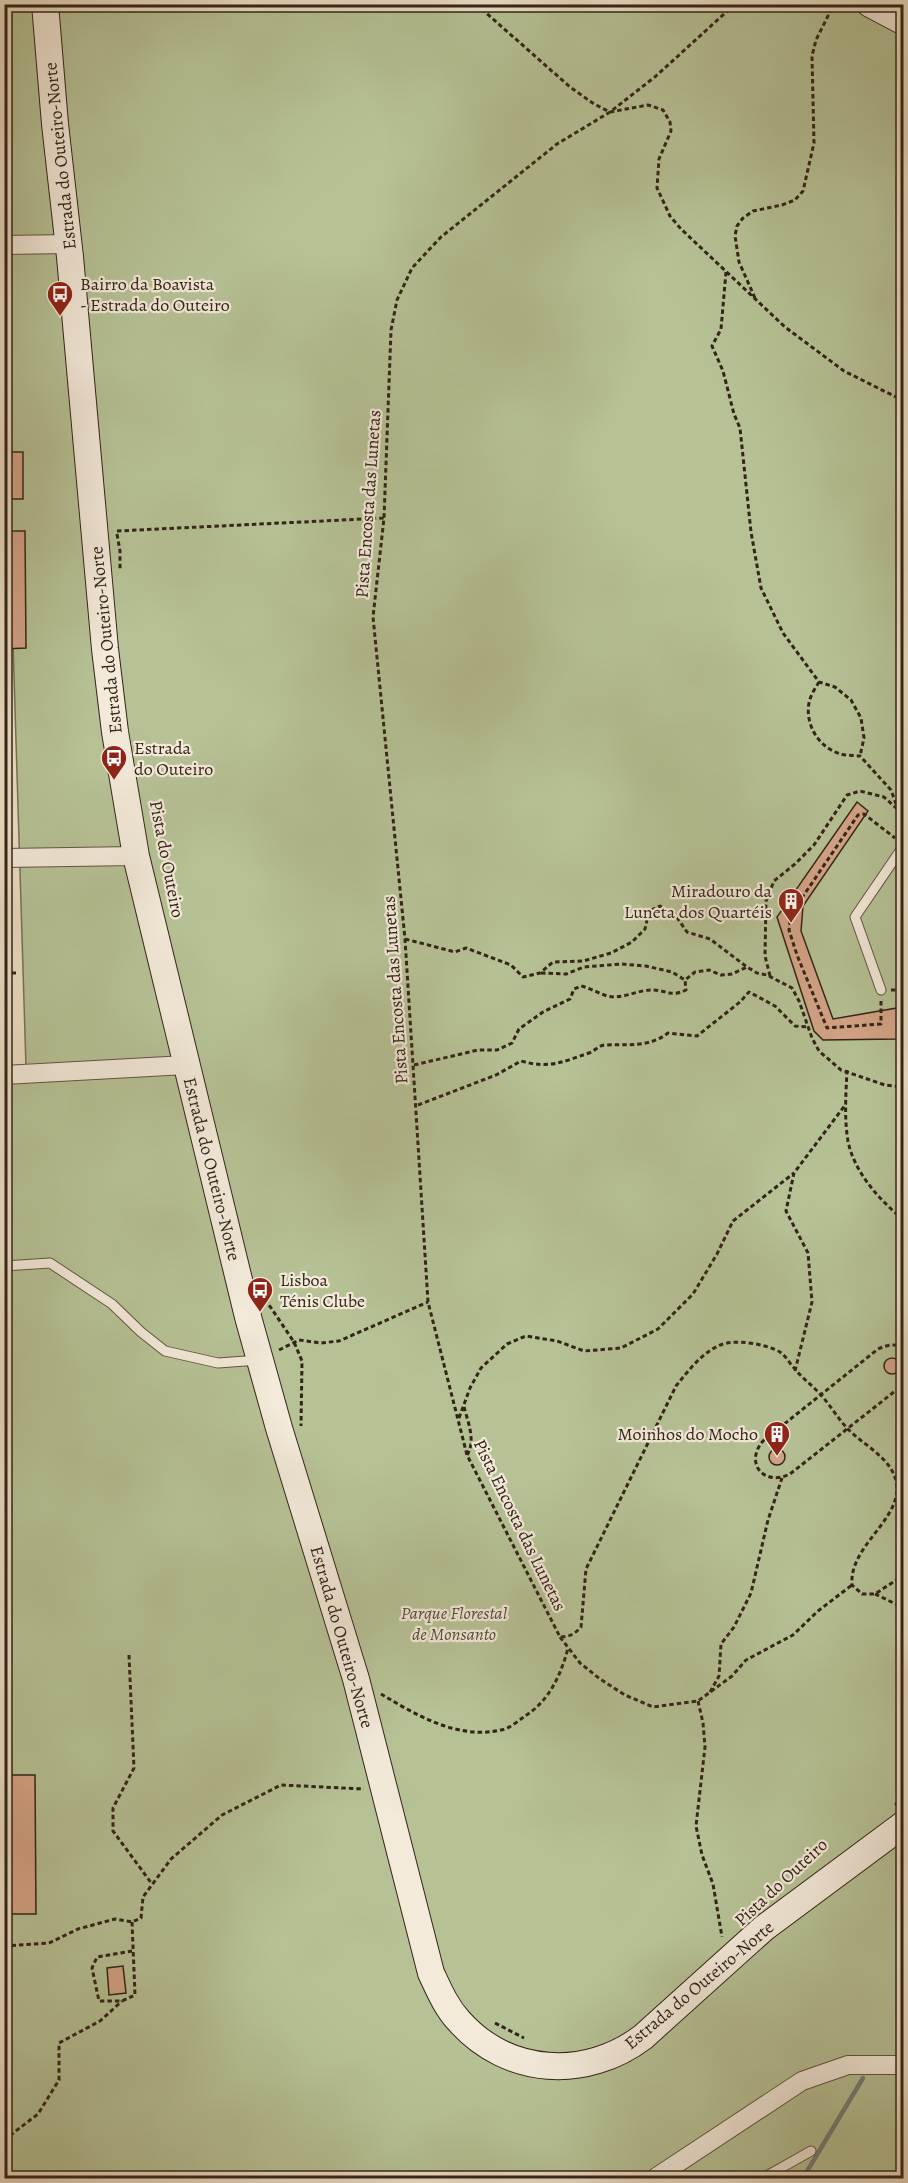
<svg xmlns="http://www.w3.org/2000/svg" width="908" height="2183" font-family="Alegreya,serif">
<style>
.green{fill:#b6c296;stroke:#747357;stroke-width:1.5}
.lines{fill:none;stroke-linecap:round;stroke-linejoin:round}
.stream{stroke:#717f7a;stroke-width:4.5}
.building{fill:#d4a486;stroke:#332418;stroke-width:1.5}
.lane-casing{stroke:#615344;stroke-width:11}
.street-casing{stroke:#615344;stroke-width:20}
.secondary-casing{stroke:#332418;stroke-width:28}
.path{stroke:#332418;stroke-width:3;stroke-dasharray:4.5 3;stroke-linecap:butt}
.lane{stroke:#f3eada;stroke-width:9}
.street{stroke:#f3eada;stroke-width:18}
.secondary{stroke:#f3eada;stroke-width:26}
.labels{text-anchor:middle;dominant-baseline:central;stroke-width:4.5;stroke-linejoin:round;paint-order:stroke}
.street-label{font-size:18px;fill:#332418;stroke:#f3eada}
.poi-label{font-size:18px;fill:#332418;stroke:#f3eada;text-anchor:start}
.park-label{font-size:18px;font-style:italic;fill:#544c38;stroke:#f3eada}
</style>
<rect width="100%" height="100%" fill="#ecdfc6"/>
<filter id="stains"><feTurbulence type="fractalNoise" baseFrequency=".00333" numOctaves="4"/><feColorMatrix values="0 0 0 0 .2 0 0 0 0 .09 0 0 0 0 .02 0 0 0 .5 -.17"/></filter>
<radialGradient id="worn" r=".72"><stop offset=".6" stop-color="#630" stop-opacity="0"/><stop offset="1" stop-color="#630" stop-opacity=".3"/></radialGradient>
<path class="green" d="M 5,5 L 903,5 L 903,2178 L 5,2178 L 4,1069 L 26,1067 L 5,382 Z"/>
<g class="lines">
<path class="stream" d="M 803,2178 L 863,2078"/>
</g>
<path class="building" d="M 4,452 L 23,452 L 23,499 L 4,499 Z
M 4,531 L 25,531 L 26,648 L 4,649 Z
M 857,802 L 868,811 L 803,906 L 801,931 L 833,1019 L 897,1008 L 897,1039 L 823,1040 L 814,1031 L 777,917 Z
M884 1366a8 8 0 1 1 16 0a8 8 0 1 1-16 0Z
M769 1457a8 8 0 1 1 16 0a8 8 0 1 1-16 0Z
M 4,1775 L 35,1775 L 36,1914 L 4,1914 Z
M 123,1966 L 126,1993 L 109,1995 L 107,1968 Z"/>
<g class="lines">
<g class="lane-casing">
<path id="lane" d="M 881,990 L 855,917 L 904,845
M 4,1266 L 50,1263 L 112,1304 L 141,1332 L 165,1351 L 218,1363 L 258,1360
M 763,2178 L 811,2151"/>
</g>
<g class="street-casing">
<path id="street" d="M 4,245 L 69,244
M 4,858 L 136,856
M 4,1075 L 186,1065
M 655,2178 L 802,2081 L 848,2065 L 898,2065 L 904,2067"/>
</g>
<g class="secondary-casing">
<path id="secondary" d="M 45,4 L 55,124 L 70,257 L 105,649 L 115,732 L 136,856 L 248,1317 L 279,1428 L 356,1679 L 431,1973 C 439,1990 446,2007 459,2021 C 508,2076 586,2080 643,2037 L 764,1928 L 904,1824
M 870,4 L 904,22"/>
</g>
<path class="path" d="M 476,4 L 570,87 L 594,104 L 610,112 L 648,105 L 663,110 L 670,122 L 671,131 L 659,159 L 657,188 L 670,216 L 681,229 L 785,327 L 844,371 L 904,401
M 735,4 L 656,76 L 610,112 L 557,144 L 441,237 L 412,268 L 397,300 L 391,330 L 384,518 L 373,617 L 405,939 L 428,1302 L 467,1455 L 560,1637 C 569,1637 575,1634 581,1627 L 586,1569 L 676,1386 C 688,1371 701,1354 718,1346 C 733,1338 766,1344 780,1352 C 786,1356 790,1364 795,1369 C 803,1379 813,1386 821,1395 C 830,1405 837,1417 846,1427 C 863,1446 896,1459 897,1488 C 897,1523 849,1547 852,1585 L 862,1594 L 875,1594 L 904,1575
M 726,272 L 721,329 L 712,346 L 723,371 L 734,414 L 740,428 L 751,532 L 761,588 L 783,633 L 819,682 L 835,687 L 851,700 L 861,718 L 864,738 L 860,756
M 755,298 L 739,262 L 735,236 L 737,226 L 743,218 L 753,211 L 782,205 L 795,200 L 803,191 L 814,143 L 812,56 L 816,40 L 834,4
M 117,531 L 384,518
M 117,534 L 120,551 L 120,569
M 819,682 C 816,687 812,693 810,699 C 803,722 818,748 841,754 C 846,756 854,755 860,756 L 891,790 L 898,809
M 899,809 L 904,792
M 405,939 L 455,952 L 466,948 L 511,965 L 523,977 L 540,973 L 553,962 L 583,961 L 611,953 L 632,942 L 645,929 L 649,911 L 660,906 L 676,916 L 687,932 L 710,939 L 747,967 L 757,973 L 767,975 L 792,988 L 799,1001 L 812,1038 L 819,1051 L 841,1070 L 885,1085 L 904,1087
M 4,973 L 19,973
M 541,973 L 566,974 L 584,967 L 621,964 L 646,966 L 672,972 L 685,980
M 770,976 L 765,956 L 766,901 L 774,881 L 795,864 L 814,845 L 847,795 L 860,791 L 884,797 L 904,815
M 891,990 L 904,990
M 881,1001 L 881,1024 L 827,1028 L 797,955 L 789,930 L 791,914 L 858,815 L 864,814 L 895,838
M 414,1065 L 478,1050 L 497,1050 L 512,1043 L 519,1029 L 543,1012 L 570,999 L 574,989 L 581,986 C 590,988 598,993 607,996 C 623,1000 638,989 654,990 C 669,991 671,997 686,990 L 685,980 L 695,972 L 709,970 L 721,975 L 732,974 L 747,967
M 847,1070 C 846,1093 844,1118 848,1141 C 854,1172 880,1201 904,1220
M 418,1105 L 496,1075 L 521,1061 C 550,1069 562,1062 589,1053 C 595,1051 599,1045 605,1045 C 627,1044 649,1048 668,1033 L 697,1036 L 740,1002 L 749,992 L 775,1006 L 795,1026 L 808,1027
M 265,1299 L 294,1342 L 302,1361 L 301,1426
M 904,1348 C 895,1343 887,1345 878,1349 L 763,1441 C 744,1463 764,1487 790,1474 L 904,1384
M 279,1350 L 299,1340 L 321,1343 L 339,1341 L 428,1302
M 795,1371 L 812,1302 L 808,1253 L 786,1211 L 794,1173 L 846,1104
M 464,1407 C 468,1422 476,1441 467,1455
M 459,1418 L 470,1388 L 481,1368 L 507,1344 L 526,1336 L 557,1341 L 584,1351 L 621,1348 L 658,1329 L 693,1294 L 717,1254 L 733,1221 L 794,1173
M 875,1594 L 904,1608
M 560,1637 L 580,1663 L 600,1679 L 625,1695 L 653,1707 L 698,1701 L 732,1676 L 746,1660 L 793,1635 L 818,1611 L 852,1585
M 129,1655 L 134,1768 L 113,1808 L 113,1831 L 152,1884
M 710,1692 L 719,1676 L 721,1644 L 734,1627 L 751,1593 L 768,1520 L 782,1478
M 381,1694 C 416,1715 458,1740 501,1730 C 509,1729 518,1721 525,1716 C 549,1701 561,1675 568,1648
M 698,1701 L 703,1723 L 705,1747 L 696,1826 L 702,1855 L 713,1884 L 722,1937
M 895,1805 L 904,1799
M 132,1922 L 135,1995 L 122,2001 L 99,2001 L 92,1968 L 97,1957 L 132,1951
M 4,1946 L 49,1943 L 78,1929 L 115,1919 L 132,1922 L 141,1918 L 143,1897 L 171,1859 L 222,1815 L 281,1785 L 364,1789
M 495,2023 L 524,2038
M 4,2140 L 38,2114 L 59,2080 L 59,2043 L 100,2021 L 122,2001"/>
<use href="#lane" class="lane"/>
<use href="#street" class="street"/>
<use href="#secondary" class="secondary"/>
</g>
<defs>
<g id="bus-pin" transform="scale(1.35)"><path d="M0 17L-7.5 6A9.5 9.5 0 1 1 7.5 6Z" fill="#8f2418" stroke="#f3eada"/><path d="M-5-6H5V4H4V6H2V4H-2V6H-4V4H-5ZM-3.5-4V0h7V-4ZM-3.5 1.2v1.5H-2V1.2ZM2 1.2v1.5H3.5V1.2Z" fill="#fff"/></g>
<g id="building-pin" transform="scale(1.35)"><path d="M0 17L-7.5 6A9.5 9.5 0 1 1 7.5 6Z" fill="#8f2418" stroke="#f3eada"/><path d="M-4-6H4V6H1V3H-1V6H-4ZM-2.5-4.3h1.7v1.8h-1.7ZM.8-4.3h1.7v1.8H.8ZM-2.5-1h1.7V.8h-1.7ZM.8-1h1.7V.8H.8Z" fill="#fff"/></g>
</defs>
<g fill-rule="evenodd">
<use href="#bus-pin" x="60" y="294"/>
<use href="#bus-pin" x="114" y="758"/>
<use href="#building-pin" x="791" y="901"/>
<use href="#bus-pin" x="260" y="1290"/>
<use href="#building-pin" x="777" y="1434"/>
</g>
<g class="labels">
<g class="street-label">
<text transform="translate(60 156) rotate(-96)">Estrada do Outeiro-Norte</text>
<text transform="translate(368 504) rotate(-86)">Pista Encosta das Lunetas</text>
<text transform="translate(106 640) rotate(-96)">Estrada do Outeiro-Norte</text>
<text transform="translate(167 859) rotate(79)">Pista do Outeiro</text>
<text transform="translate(395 990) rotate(-94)">Pista Encosta das Lunetas</text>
<text transform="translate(212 1169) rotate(76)">Estrada do Outeiro-Norte</text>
<text transform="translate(520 1525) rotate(64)">Pista Encosta das Lunetas</text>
<text transform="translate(342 1637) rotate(74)">Estrada do Outeiro-Norte</text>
<text transform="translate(781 1882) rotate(-43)">Pista do Outeiro</text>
<text transform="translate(699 1985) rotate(-40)">Estrada do Outeiro-Norte</text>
</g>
<g class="poi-label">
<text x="80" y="284">Bairro da Boavista<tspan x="80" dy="21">- Estrada do Outeiro</tspan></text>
<text x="134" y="748">Estrada<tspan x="134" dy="21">do Outeiro</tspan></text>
<text x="772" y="891" text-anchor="end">Miradouro da<tspan x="772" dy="21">Luneta dos Quartéis</tspan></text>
<text x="280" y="1280">Lisboa<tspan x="280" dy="21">Ténis Clube</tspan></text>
<text x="758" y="1434" text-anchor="end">Moinhos do Mocho</text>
</g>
<g class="park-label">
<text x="454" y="1613">Parque Florestal<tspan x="454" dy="21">de Monsanto</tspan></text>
</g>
</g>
<rect width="908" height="2183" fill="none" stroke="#ecdfc6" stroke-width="24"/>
<rect x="6" y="6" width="896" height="2171" fill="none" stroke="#332418" stroke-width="3"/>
<rect x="12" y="12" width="884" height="2159" fill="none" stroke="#332418" stroke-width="1.5"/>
<rect width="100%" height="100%" filter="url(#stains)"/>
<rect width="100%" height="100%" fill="url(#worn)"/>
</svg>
